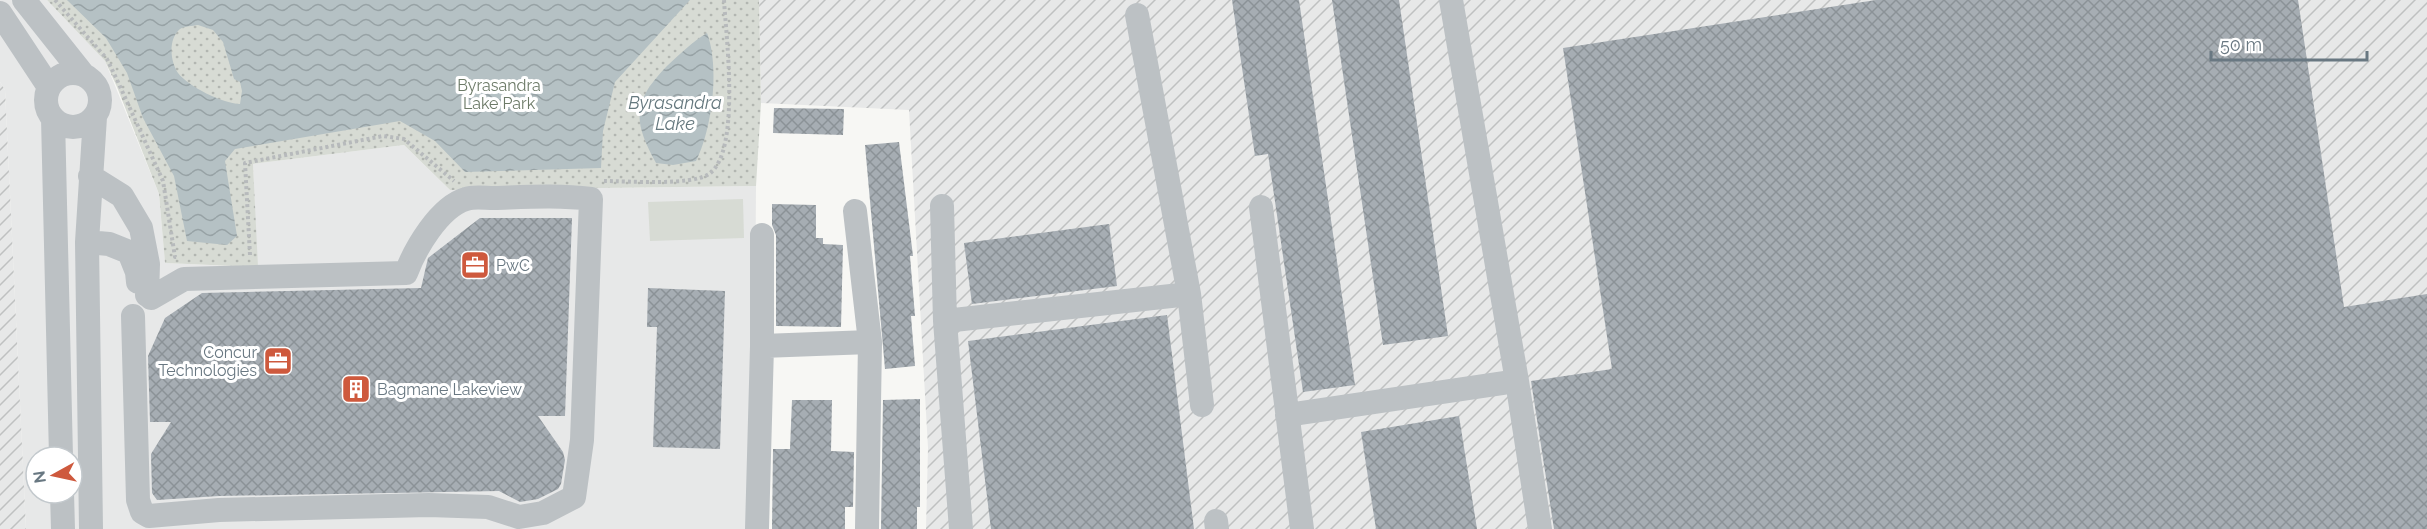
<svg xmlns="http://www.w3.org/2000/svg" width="2427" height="529" font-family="Raleway,sans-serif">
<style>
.built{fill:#e7e8e8;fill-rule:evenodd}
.industrial{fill:url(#industrial-furrows)}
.park{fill:url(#park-dots)}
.pitch{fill:#d7dbd4}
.water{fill:url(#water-waves);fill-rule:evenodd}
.building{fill:url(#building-cross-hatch)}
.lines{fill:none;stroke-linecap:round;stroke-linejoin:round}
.path{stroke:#b7babc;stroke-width:4;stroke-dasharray:3 3;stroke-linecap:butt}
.minor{stroke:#bcc1c4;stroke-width:24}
.labels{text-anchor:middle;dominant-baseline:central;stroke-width:6;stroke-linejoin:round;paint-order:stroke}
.park-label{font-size:16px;fill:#6c7a67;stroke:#fff}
.poi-label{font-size:16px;fill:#697882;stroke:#fff;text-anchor:start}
.water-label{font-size:18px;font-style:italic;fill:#65787e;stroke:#fff}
</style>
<defs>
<pattern id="industrial-furrows" width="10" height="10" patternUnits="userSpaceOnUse" patternTransform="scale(1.5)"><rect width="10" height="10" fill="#e7e8e8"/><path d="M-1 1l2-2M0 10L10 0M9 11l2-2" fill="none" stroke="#bfc1c1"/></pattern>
<pattern id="park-dots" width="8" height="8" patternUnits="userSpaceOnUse" patternTransform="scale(1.5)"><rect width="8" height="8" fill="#d7dbd4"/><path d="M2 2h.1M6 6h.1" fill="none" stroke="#b2b6b1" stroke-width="1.8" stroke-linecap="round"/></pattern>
<pattern id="water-waves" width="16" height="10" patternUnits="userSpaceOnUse" patternTransform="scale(1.5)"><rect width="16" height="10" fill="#b5c1c4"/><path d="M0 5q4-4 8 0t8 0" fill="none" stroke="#97a2a5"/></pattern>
<pattern id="building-cross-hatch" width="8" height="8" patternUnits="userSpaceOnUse" patternTransform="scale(1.5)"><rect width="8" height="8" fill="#a6adb3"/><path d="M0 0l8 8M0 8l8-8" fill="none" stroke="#8b9297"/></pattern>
</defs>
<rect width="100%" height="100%" fill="#f7f7f4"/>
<path class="built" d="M 0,0 L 47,0 L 105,61 L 159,194 L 165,263 L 257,267 L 253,164 L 404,145 L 450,190 L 756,186 L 754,466 L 751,529 L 26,529 L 5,90 L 0,82 ZM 36,457 L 72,457 L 72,493 L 36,493 Z"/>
<path class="industrial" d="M 759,0 L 2427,0 L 2427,529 L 926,529 L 928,448 L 909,110 L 761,103 Z
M 0,82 L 5,90 L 26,529 L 0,529 Z"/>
<path class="park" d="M 47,0 L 759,0 L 761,103 L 756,186 L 450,190 L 404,145 L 253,164 L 258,267 L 165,263 L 159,194 L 117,87 L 105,61 Z"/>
<path class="pitch" d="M 743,199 L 744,238 L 650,241 L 648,202 Z"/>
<path class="water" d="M 67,0 L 690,0 L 615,82 L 603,131 L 601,168 L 465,172 L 435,141 L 400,121 L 235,149 L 225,161 L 237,236 L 227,245 L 187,241 L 174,176 L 143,118 L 127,73 L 106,38 ZM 198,25 L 213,30 L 223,42 L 234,79 L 240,82 L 242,91 L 240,104 C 222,103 189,87 178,73 C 170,61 168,39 180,29 C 185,26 192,26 198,25 Z
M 707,33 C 720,67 712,130 696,161 L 673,165 L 656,163 C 632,120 633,101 667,66 C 680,54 692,42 707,33 Z"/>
<path class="building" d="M 1232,0 L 1299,0 L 1355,385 L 1303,392 L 1268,154 L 1255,156 Z
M 1332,0 L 1399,0 L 1448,336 L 1383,345 Z
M 1876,0 L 2298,0 L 2344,307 L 2427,294 L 2427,529 L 1554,529 L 1531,381 L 1612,369 L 1563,48 Z
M 774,108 L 844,109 L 843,135 L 773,133 Z
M 899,142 L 913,256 L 910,256 L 915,316 L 911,316 L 915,366 L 885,369 L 865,145 Z
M 772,204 L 816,205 L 816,238 L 823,238 L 823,244 L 843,245 L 841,327 L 776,326 L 776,235 L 772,225 Z
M 480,218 L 572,218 L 565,416 L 538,416 L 563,452 L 565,460 L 561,484 L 558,489 L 538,499 L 520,502 L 499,491 L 219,496 L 157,500 L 152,493 L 151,454 L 171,422 L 150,422 L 148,356 L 165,318 L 202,293 L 421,288 L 428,258 Z
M 1109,224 L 1117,286 L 972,304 L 964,243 Z
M 648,288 L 725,291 L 720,449 L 653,447 L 657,327 L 647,327 Z
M 1167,315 L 1194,529 L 991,529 L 968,341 Z
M 920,399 L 920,507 L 917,507 L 917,529 L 881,529 L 883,400 Z
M 792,400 L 832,400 L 831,451 L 854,452 L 853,507 L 845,507 L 845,529 L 772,529 L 773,449 L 790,449 Z
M 1459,416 L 1477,529 L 1376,529 L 1361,432 Z"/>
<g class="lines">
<path class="path" d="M 55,0 L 107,59 L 118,82 L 163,181 L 175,257 L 177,257
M 604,181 C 628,181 691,186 709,174 C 741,152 726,36 724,0
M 250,255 L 245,163 L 383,136 L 404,139 L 454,181"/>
<path class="minor" d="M 24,0 L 82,73
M 0,13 L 49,87
M 1137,15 L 1189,294 L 1202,405
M46 100a27 27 0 1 1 54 0a27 27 0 1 1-54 0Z
M 53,118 L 61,457
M 90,176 L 122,196 L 141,228 L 148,264 L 147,295
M 942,206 L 945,321 L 961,529
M 1261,207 L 1302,529
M 855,211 L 870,342 L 867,529
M 762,235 L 762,346
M 87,242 L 109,244 L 129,252 L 137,272 L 138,282
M 133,316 L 138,500 L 142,512 L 149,516 L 219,510 L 429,505 L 488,507 L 519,517 L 543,513 L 574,497 L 582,440 L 591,199 C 558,195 527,197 494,198 C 485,198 474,196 466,199 C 439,207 415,249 406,273 L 184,279 L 151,298
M 945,321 L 1189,294
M 1517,381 L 1540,529
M 1287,415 L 1517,381 L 1451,0
M 62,493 L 63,529
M 1216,521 L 1217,529
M 91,529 L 87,242 L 95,117
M 757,529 L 762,346 L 870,342"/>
</g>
<defs>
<g id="office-square" transform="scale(1.5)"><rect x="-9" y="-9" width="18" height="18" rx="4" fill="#ce593d" stroke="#fff"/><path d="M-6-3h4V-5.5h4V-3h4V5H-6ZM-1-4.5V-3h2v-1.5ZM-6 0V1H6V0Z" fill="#fff"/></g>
<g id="building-square" transform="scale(1.5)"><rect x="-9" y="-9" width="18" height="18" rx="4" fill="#ce593d" stroke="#fff"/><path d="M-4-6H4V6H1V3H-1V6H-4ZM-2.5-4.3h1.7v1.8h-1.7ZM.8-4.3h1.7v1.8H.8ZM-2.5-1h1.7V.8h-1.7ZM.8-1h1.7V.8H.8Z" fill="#fff"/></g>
</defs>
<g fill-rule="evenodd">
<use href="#office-square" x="475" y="265"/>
<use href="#office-square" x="278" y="361"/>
<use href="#building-square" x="356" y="389"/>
</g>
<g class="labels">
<g class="park-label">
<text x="499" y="85">Byrasandra<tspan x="499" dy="18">Lake Park</tspan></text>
</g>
<g class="poi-label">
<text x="496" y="265">PwC</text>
<text x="257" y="352" text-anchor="end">Concur<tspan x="257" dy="18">Technologies</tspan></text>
<text x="377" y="389">Bagmane Lakeview</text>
</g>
<g class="water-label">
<text x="675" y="102">Byrasandra<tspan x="675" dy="21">Lake</tspan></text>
</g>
</g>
<g transform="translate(54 475) rotate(262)"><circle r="28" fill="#ffffff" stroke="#c3c9cd" stroke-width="1.5"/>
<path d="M0-4.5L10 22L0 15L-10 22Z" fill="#ce593d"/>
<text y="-9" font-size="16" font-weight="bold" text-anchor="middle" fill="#697882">N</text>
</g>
<path d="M2211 51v9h156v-9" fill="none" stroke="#697882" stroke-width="3"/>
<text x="2220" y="51" font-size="18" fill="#697882" stroke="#ffffff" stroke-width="4.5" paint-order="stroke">50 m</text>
</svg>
